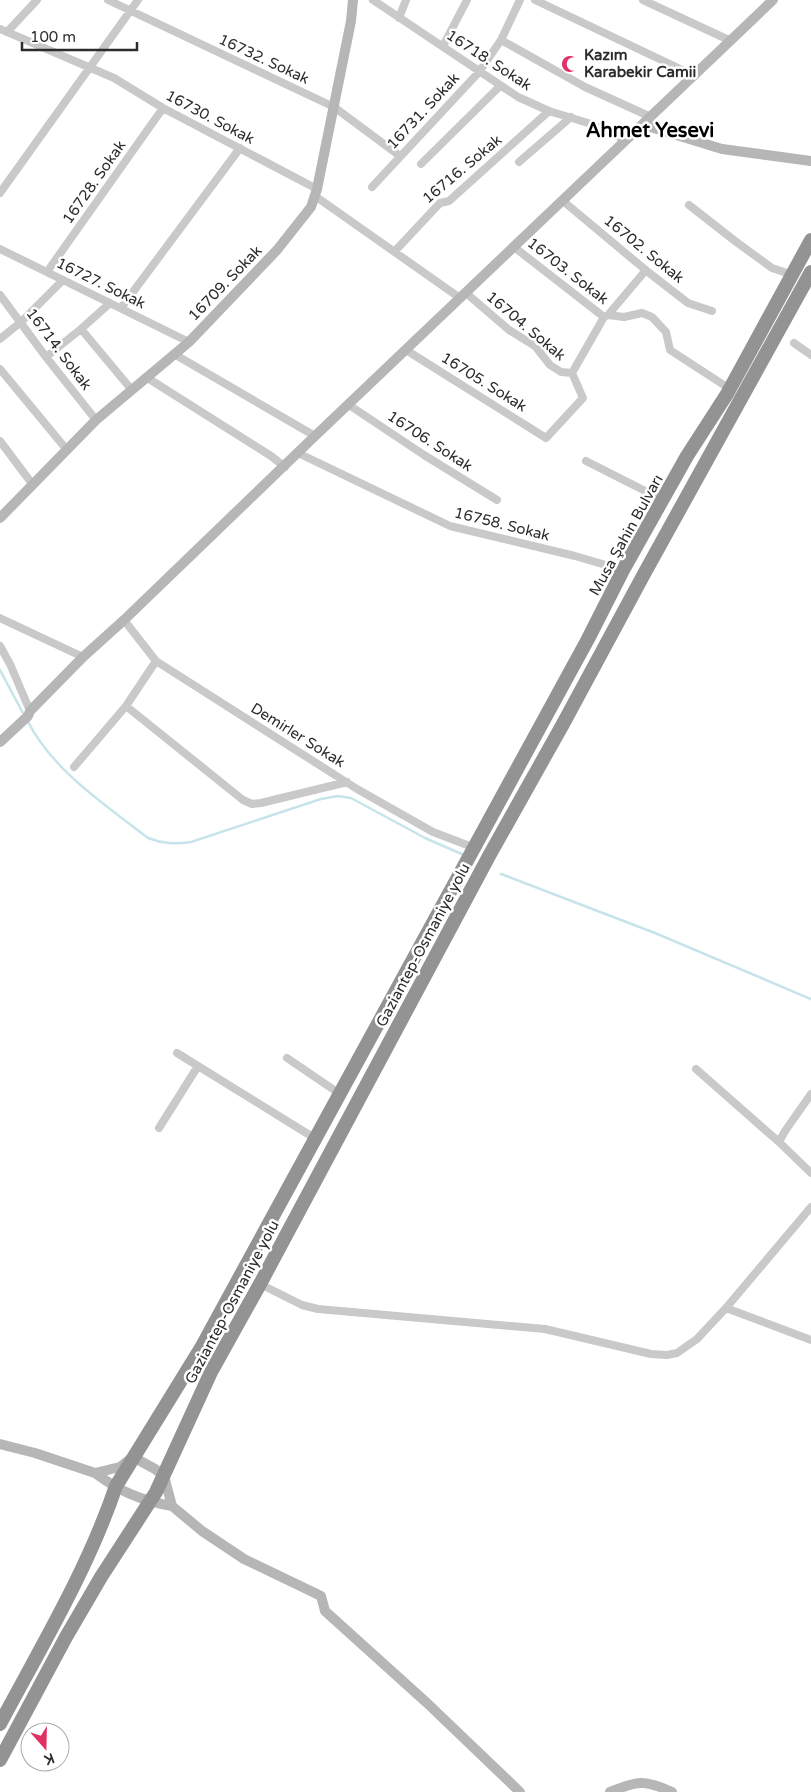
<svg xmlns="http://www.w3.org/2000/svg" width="811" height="1792" font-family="'Varela Round',sans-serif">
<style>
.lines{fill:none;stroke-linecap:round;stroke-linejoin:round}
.stream{stroke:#c6e4ea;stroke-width:2.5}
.street{stroke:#c9c9c9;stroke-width:8}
.secondary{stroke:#b6b6b6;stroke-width:10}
.highway{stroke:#939393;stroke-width:14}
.labels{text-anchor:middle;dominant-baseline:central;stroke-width:5;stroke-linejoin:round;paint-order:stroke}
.poi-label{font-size:15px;font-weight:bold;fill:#2c2c2c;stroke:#fff;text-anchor:start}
.street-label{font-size:15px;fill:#2c2c2c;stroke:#fff}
.district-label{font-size:20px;font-weight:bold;fill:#000;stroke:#fff}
</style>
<rect width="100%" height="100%" fill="#fff"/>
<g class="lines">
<path class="stream" d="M 0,670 L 24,715
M 27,720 C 53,771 103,803 148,838 C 163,844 175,844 191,842 L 321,799 L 338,796 L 351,798 L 425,838 L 464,855
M 501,874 L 655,933 L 811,999"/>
<path class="street" d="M 108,0 L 334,107 L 400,156
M 373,0 L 518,97 L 549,111 L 588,123 L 626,140
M 535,0 L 695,76
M 643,0 L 731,41
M 399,18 L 406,0
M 0,29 L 114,78 L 163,108 L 317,189
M 7,32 L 37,0
M 501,40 L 585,87 L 651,117
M 443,46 L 467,0
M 519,162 L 571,117
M 421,164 L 500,86
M 372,187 L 479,72 L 501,40 L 520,0
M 0,193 L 138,0
M 315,196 L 460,298
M 563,201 L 648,272 L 688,303 L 712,311
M 689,205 L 735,241 L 772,268 L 793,275
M 514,247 L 604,317
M 0,249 L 189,342
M 395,251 L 440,203 L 449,201 L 549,111
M 47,272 L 163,108
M 466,293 L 509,330 L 535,346 L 550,365 L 561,372 L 572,373
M 0,295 L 46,357 L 96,420
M 121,308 L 240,148
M 608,315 L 624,317 L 642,313 L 652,317 L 666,332 L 670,350 L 730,389
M 81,329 L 131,389
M 0,339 L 21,322 L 63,280
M 794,343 L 811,355
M 406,350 L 546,438 L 583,398 L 572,373 L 604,317 L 608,315 L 646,270
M 174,354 L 315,436
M 46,357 L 81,329 L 110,303
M 0,369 L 67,450
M 146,377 L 271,456 L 285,467
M 349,405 L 424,455 L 497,500
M 0,441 L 33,485
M 298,453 L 450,526 L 575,556 L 623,570
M 586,461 L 663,500
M 0,618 L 83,657
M 124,620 L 156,661 L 357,789 L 433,832 L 475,848
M 0,646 L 10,664 L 30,711
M 126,706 L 243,800 L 252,804 L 261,803 L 347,782
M 74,767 L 126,706 L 156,661
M 177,1053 L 316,1139
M 287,1058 L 340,1094
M 696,1069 L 779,1142 L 811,1173
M 159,1128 L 198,1066
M 779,1142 L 785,1131 L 811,1094
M 260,1284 L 302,1305 L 318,1309 L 545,1329 L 651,1354 L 667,1355 L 677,1353 L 697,1339 L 726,1308 L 811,1207
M 726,1308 L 811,1340"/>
<path class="secondary" d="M 644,125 L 722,149 L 811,161
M 0,518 L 96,420 L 189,342 L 277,250 L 311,207 L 317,189 L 351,21 L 353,0
M 0,742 L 28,716 L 30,711 L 83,657 L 124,620 L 315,436 L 773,0
M 0,1444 L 35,1453 L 95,1473
M 133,1457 L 155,1469 L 164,1476 L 172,1506 C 142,1501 119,1491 95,1473 L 120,1467 Z
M 172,1506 L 202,1531 L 244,1559 L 321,1596 L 325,1611 L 427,1703 L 520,1792
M 610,1792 C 637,1781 644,1779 672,1792"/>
<path class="highway" d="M 0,1724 C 41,1647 88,1569 116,1486 L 201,1348 L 588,639 L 623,570 L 687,456 L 727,394 L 811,240
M 0,1760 L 66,1637 L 101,1577 L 156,1492 L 211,1372 L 260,1284 L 489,856 L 563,724 L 644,574 L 811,272"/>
</g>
<defs>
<g id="mosque-bare" transform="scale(1.35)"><path d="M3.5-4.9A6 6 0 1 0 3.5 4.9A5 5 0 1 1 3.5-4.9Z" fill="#e13164" stroke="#fff" stroke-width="2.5" paint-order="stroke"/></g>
</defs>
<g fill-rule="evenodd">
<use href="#mosque-bare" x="570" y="64"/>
</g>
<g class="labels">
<g class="poi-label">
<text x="584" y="55">Kazım<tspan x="584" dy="17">Karabekir Camii</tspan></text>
</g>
<g class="street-label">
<text transform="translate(264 59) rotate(25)">16732. Sokak</text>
<text transform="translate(489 60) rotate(33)">16718. Sokak</text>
<text transform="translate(423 111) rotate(-47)">16731. Sokak</text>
<text transform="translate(210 117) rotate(28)">16730. Sokak</text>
<text transform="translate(462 169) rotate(-40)">16716. Sokak</text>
<text transform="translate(94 182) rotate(-55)">16728. Sokak</text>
<text transform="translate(644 249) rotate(39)">16702. Sokak</text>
<text transform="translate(568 271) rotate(38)">16703. Sokak</text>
<text transform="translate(101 283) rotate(26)">16727. Sokak</text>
<text transform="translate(225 283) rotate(-46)">16709. Sokak</text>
<text transform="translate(526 326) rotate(40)">16704. Sokak</text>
<text transform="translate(59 349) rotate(53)">16714. Sokak</text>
<text transform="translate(484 382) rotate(32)">16705. Sokak</text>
<text transform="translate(430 441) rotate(33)">16706. Sokak</text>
<text transform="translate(502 524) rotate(14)">16758. Sokak</text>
<text transform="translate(626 535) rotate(-61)">Musa Şahin Bulvarı</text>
<text transform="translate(298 735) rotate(32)">Demirler Sokak</text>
<text transform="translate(423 945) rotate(-62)">Gaziantep-Osmaniye yolu</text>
<text transform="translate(232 1302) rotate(-62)">Gaziantep-Osmaniye yolu</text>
</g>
<g class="district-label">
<text x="650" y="131">Ahmet Yesevi</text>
</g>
</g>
<g transform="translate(45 1747) rotate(160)"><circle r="24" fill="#ffffff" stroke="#ababab"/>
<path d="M0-4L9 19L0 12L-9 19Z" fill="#e13164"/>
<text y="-8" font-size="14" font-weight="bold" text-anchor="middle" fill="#2c2c2c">K</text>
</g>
<path d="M22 42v8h115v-8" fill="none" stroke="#2c2c2c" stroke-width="2.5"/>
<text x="30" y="42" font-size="15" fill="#2c2c2c" stroke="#ffffff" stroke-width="4" paint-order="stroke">100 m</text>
</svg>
